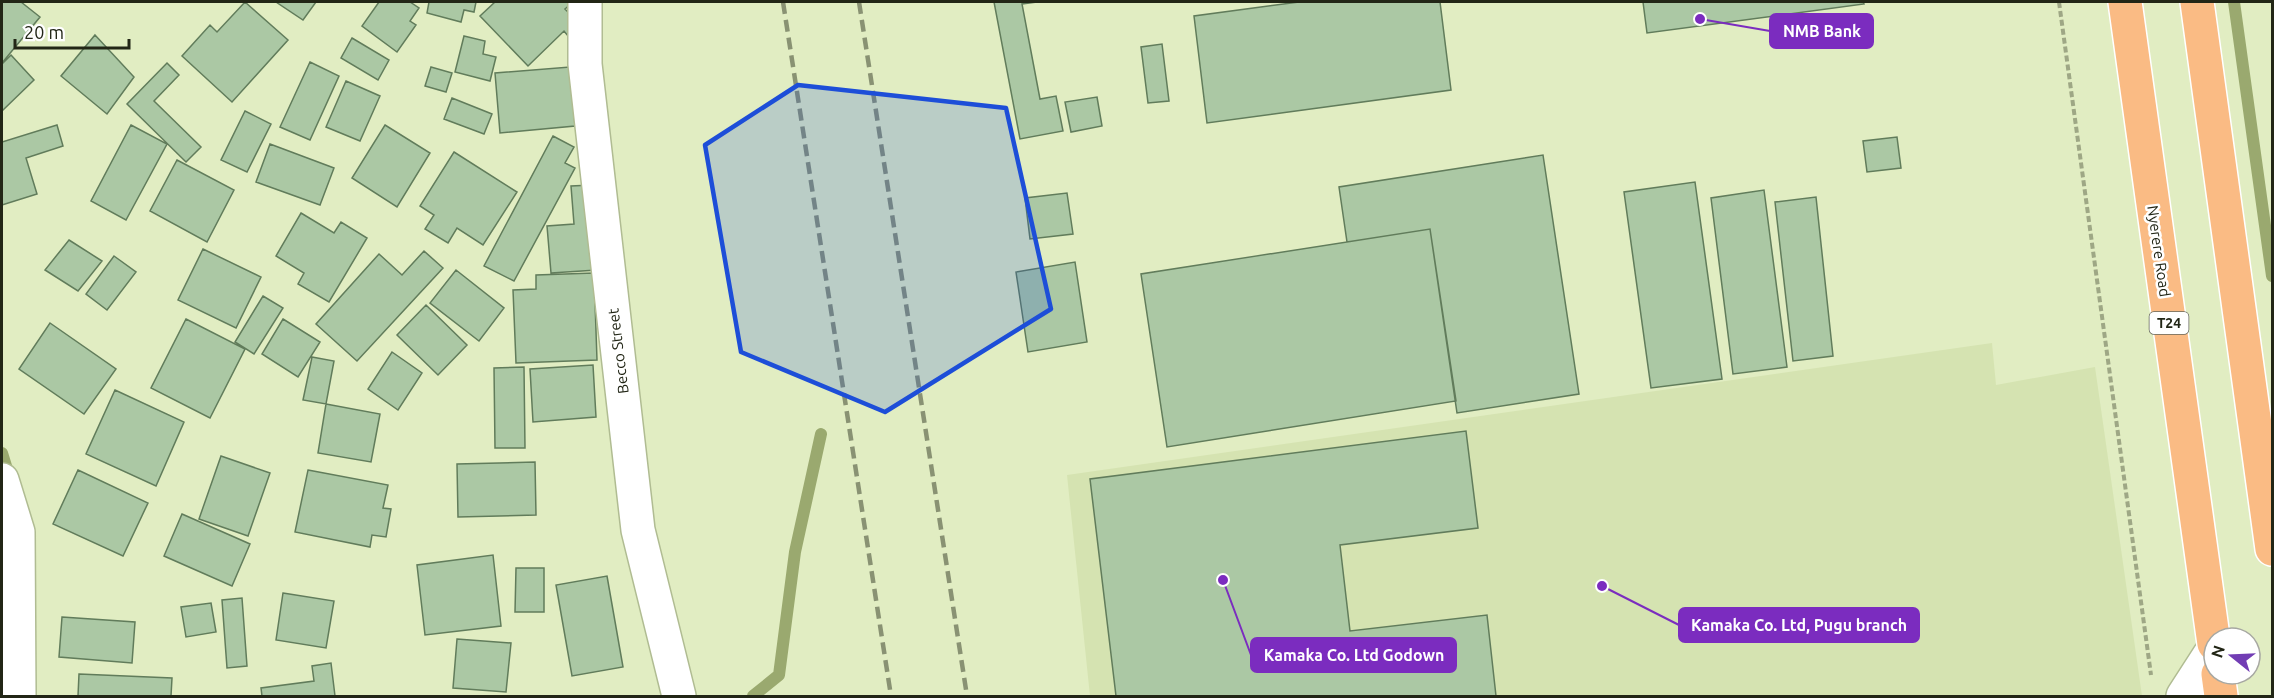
<svg xmlns="http://www.w3.org/2000/svg" width="2274" height="698" font-family="Ubuntu,sans-serif">
<style>
.built{fill:#d5e3b1}
.lines{fill:none;stroke-linecap:round;stroke-linejoin:round}
.stream{stroke:#9aa96f;stroke-width:12}
.building{fill:#abc8a4;stroke:#617c5b;stroke-width:1.5}
.minor-casing{stroke:#b0bc92;stroke-width:36}
.tertiary-casing{stroke:#b0bc92;stroke-width:36}
.trunk-casing{stroke:#fff;stroke-width:36}
.path{stroke:#9ea785;stroke-width:4;stroke-dasharray:6 3;stroke-linecap:butt}
.minor{stroke:#fff;stroke-width:33}
.tertiary{stroke:#fff;stroke-width:33}
.trunk{stroke:#fabb84;stroke-width:33}
.rail{stroke:#899273;stroke-width:4.5;stroke-dasharray:12 6;stroke-linecap:butt}
.marked{fill:#1d4ed8;fill-opacity:0.2;stroke:#1d4ed8;stroke-width:4.5;stroke-linejoin:round}
.labels{text-anchor:middle;dominant-baseline:central;stroke-width:5;stroke-linejoin:round;paint-order:stroke}
.shield{fill:#fff;stroke:#64675c;stroke-width:1.5}
.shield-label{font-size:14px;font-weight:bold;fill:#222616}
.street-label{font-size:15px;fill:#222616;stroke:#fff}
.leader{fill:none;stroke:#7b2cbf;stroke-width:2}
.callout-dot{fill:#7b2cbf;stroke:#fff;stroke-width:2}
.callout{fill:#7b2cbf;stroke:#7b2cbf;stroke-width:2}
.callout-label{font-size:16px;text-anchor:middle;font-weight:bold;fill:#fff}
</style>
<rect width="100%" height="100%" fill="#e1edc2"/>
<path class="built" d="M 1992,343 L 1996,385 L 2095,367 L 2142,696 L 1090,696 L 1067,475 Z"/>
<g class="lines">
<path class="stream" d="M 2234,2 L 2272,276
M 2,453 L 10,479
M 753,696 L 779,675 L 795,552 L 821,434"/>
</g>
<path class="building" d="M 2,2 L 21,2 L 40,17 L 2,63 Z
M 245,2 L 288,40 L 232,102 L 182,56 L 210,25 L 217,32 Z
M 276,2 L 316,2 L 303,20 Z
M 379,2 L 410,2 L 419,8 L 410,21 L 416,25 L 397,52 L 362,26 Z
M 429,2 L 476,2 L 474,12 L 464,10 L 461,22 L 427,13 Z
M 495,2 L 573,2 L 565,9 L 580,24 L 568,36 L 564,31 L 528,66 L 480,16 Z
M 994,2 L 1037,2 L 1022,4 L 1040,99 L 1056,96 L 1063,131 L 1020,139 Z
M 1299,2 L 1440,2 L 1451,90 L 1207,123 L 1194,16 Z
M 1643,2 L 1863,2 L 1864,4 L 1647,33 Z
M 95,35 L 134,77 L 107,114 L 61,76 Z
M 464,36 L 485,41 L 483,54 L 496,57 L 490,81 L 455,72 Z
M 352,38 L 389,60 L 378,80 L 341,58 Z
M 1162,44 L 1169,101 L 1148,103 L 1141,47 Z
M 11,55 L 34,80 L 2,111 L 2,64 Z
M 310,62 L 339,76 L 310,140 L 280,127 Z
M 167,63 L 179,75 L 154,101 L 201,147 L 186,162 L 127,104 Z
M 431,67 L 452,73 L 446,92 L 425,86 Z
M 570,67 L 575,126 L 500,133 L 495,73 Z
M 346,81 L 380,96 L 360,141 L 326,127 Z
M 1097,97 L 1102,126 L 1071,132 L 1065,102 Z
M 452,98 L 492,114 L 484,134 L 444,119 Z
M 245,111 L 271,124 L 247,172 L 221,160 Z
M 57,125 L 63,146 L 26,158 L 37,194 L 2,205 L 2,142 Z
M 131,125 L 167,144 L 126,220 L 91,201 Z
M 385,125 L 430,153 L 397,207 L 352,178 Z
M 553,136 L 574,147 L 565,163 L 575,168 L 514,281 L 484,266 Z
M 1897,137 L 1901,168 L 1867,172 L 1863,141 Z
M 270,144 L 334,168 L 320,205 L 256,182 Z
M 454,152 L 517,192 L 483,245 L 457,228 L 448,243 L 425,229 L 434,215 L 420,206 Z
M 1543,155 L 1579,394 L 1457,413 L 1430,229 L 1347,242 L 1339,187 Z
M 177,160 L 234,190 L 207,242 L 150,211 Z
M 1695,182 L 1722,379 L 1651,388 L 1624,192 Z
M 592,185 L 597,270 L 551,273 L 547,226 L 574,224 L 571,186 Z
M 1764,190 L 1787,367 L 1733,374 L 1711,198 Z
M 1067,193 L 1073,234 L 1030,239 L 1025,198 Z
M 1816,197 L 1833,356 L 1793,361 L 1775,202 Z
M 301,213 L 334,233 L 341,222 L 367,238 L 329,302 L 298,284 L 304,273 L 276,256 Z
M 1430,229 L 1456,401 L 1167,447 L 1141,274 Z
M 69,240 L 102,261 L 78,291 L 45,270 Z
M 203,249 L 261,277 L 236,328 L 178,300 Z
M 424,251 L 443,268 L 357,361 L 316,324 L 379,254 L 402,275 Z
M 114,256 L 136,272 L 107,310 L 86,294 Z
M 1075,262 L 1087,342 L 1028,352 L 1016,272 Z
M 456,270 L 504,308 L 479,341 L 430,303 Z
M 594,273 L 597,360 L 516,363 L 513,290 L 536,289 L 536,275 Z
M 263,296 L 283,308 L 254,354 L 235,342 Z
M 426,305 L 467,345 L 438,375 L 397,335 Z
M 186,319 L 245,349 L 210,418 L 151,388 Z
M 283,319 L 320,342 L 298,377 L 262,354 Z
M 50,323 L 116,369 L 84,414 L 19,369 Z
M 392,352 L 422,373 L 398,410 L 368,389 Z
M 312,357 L 334,361 L 326,404 L 303,400 Z
M 593,365 L 596,417 L 533,422 L 530,369 Z
M 524,367 L 525,448 L 495,448 L 494,368 Z
M 115,390 L 184,422 L 156,486 L 86,454 Z
M 326,404 L 380,414 L 371,462 L 318,453 Z
M 1466,431 L 1478,528 L 1340,545 L 1350,631 L 1487,615 L 1496,696 L 1116,696 L 1090,479 Z
M 221,456 L 270,473 L 248,536 L 199,519 Z
M 535,462 L 536,515 L 458,517 L 457,464 Z
M 78,470 L 148,503 L 123,556 L 53,524 Z
M 308,470 L 388,485 L 383,508 L 391,509 L 386,537 L 372,535 L 370,547 L 295,532 Z
M 182,514 L 250,544 L 232,586 L 164,556 Z
M 493,555 L 501,626 L 425,635 L 417,565 Z
M 516,568 L 544,568 L 544,612 L 515,612 Z
M 607,576 L 623,667 L 572,676 L 556,585 Z
M 283,593 L 334,601 L 326,648 L 276,640 Z
M 242,598 L 247,666 L 227,668 L 222,600 Z
M 211,603 L 216,632 L 186,637 L 181,607 Z
M 62,617 L 135,622 L 132,663 L 59,657 Z
M 457,639 L 511,643 L 506,692 L 453,688 Z
M 331,663 L 335,696 L 262,696 L 261,688 L 314,681 L 312,666 Z
M 79,674 L 172,678 L 171,696 L 78,696 Z"/>
<g class="lines">
<g class="minor-casing">
<path id="minor" d="M 2,480 L 18,532 L 19,696
M 2183,696 L 2214,648"/>
</g>
<g class="tertiary-casing">
<path id="tertiary" d="M 585,2 L 585,64 L 638,530 L 679,696"/>
</g>
<g class="trunk-casing">
<path id="trunk" d="M 2125,2 L 2214,644
M 2197,2 L 2272,549
M 2218,674 L 2221,696"/>
</g>
<path class="path" d="M 2059,2 L 2151,675"/>
<use href="#minor" class="minor"/>
<use href="#tertiary" class="tertiary"/>
<use href="#trunk" class="trunk"/>
<path class="rail" d="M 783,2 L 891,696
M 859,2 L 967,696"/>
</g>
<path class="marked" d="M 798,85 L 1006,108 L 1051,309 L 885,412 L 741,352 L 705,145 Z"/>
<g class="labels">
<rect class="shield" x="2149.5" y="312" width="39" height="22" rx="4.5"/>
<g class="shield-label">
<text x="2169" y="323">T24</text>
</g>
<g class="street-label">
<text transform="translate(2159 251) rotate(82)">Nyerere Road</text>
<text transform="translate(618 351) rotate(-97)">Becco Street</text>
</g>
</g>
<path class="leader" d="M1700 19L1770 31M1602 586L1679 625M1223 580L1251 655"/>
<g class="callout-dot">
<circle cx="1700" cy="19" r="6"/>
<circle cx="1602" cy="586" r="6"/>
<circle cx="1223" cy="580" r="6"/>
</g>
<g class="callout">
<rect x="1770" y="14" width="103" height="34" rx="6"/>
<rect x="1679" y="608" width="240" height="34" rx="6"/>
<rect x="1251" y="638" width="205" height="34" rx="6"/>
</g>
<g class="callout-label">
<text x="1822" y="37">NMB Bank</text>
<text x="1799" y="631">Kamaka Co. Ltd, Pugu branch</text>
<text x="1354" y="661">Kamaka Co. Ltd Godown</text>
</g>
<rect width="2274" height="698" fill="none" stroke="#222616" stroke-width="6"/>
<g transform="translate(2232 656) rotate(288)"><circle r="28" fill="#ffffff" stroke="#a7a8a2" stroke-width="1.5"/>
<path d="M0-4.5L10 22L0 15L-10 22Z" fill="#723db4"/>
<text y="-9" font-size="16" font-weight="bold" text-anchor="middle" fill="#222616">N</text>
</g>
<path d="M15 39v9h114v-9" fill="none" stroke="#222616" stroke-width="3"/>
<text x="24" y="39" font-size="18" fill="#222616" stroke="#ffffff" stroke-width="4.5" paint-order="stroke">20 m</text>
</svg>
